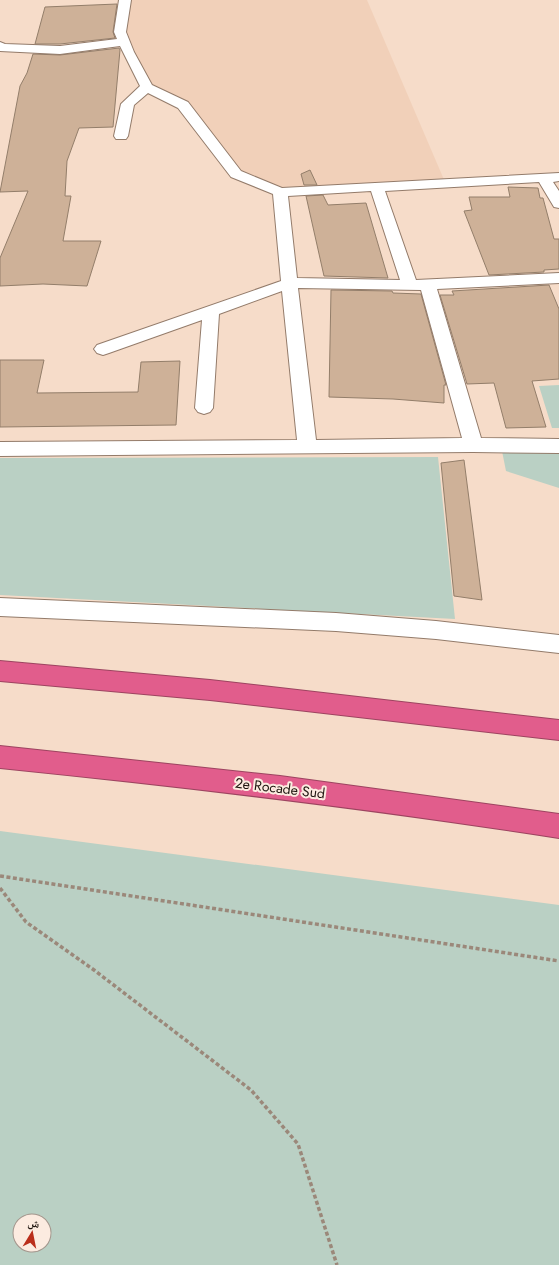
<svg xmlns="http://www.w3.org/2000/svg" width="559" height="1265" font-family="Jost,'Noto Naskh Arabic',sans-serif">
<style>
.built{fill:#f1d0b9}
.green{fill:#bad0c4;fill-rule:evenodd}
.building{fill:#ceb198;stroke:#937e6a}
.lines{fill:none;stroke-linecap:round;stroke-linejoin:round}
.minor-casing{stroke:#937b6a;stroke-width:2}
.highway-casing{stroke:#9d4460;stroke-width:2}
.path{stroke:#9b887a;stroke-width:3.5;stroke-dasharray:4 2.5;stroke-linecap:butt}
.minor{fill:#fff;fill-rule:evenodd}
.highway{fill:#e15d8c;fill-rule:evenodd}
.labels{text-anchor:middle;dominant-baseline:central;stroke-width:4;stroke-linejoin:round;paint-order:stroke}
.street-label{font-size:14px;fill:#1e150f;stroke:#fcebe0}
</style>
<rect width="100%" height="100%" fill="#f6dcc9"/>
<path class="built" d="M 123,0 L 367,0 L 445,182 L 280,192 L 236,174 L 183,106 L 147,87 L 128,52 Z"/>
<path class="green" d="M 559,385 L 559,428 L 552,428 L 539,386 Z
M 502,451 L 559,452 L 559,488 L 506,471 Z
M 438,457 L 455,619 L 0,595 L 0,458 Z
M 0,831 L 559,905 L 559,1265 L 0,1265 ZM 20,1221 L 44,1221 L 44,1245 L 20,1245 Z"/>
<path class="building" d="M 117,4 L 113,32 L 115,38 L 60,44 L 35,44 L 45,7 Z
M 119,48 L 120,50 L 113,127 L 79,128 L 67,161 L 65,196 L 71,196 L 63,241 L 101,241 L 87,286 L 43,284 L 0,286 L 0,258 L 28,191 L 0,192 L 20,86 L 27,73 L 33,54 L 60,55 Z
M 310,170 L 317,185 L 304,185 L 301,174 Z
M 508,187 L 538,188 L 540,198 L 543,198 L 554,239 L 559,239 L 559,269 L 544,270 L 544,272 L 489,275 L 464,211 L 472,210 L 469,197 L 510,197 Z
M 323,195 L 328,205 L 366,203 L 388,278 L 324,276 L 306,196 Z
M 549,285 L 559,309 L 559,379 L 532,381 L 546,427 L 506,428 L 494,383 L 467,384 L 440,295 L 454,295 L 452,291 Z
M 331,290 L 392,291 L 393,293 L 421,294 L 446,385 L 444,385 L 444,403 L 393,399 L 329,397 Z
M 0,360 L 44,360 L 37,393 L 138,392 L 141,362 L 180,361 L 176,425 L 0,427 Z
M 464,460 L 482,600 L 454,596 L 441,463 Z"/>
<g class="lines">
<g class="minor-casing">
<path id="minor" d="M 119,0 L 131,0 L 126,32 L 134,52 L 152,85 L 188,102 L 241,171 L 282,188 L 559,173 L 559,181 L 553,182 L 559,191 L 559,208 L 554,207 L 539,182 L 385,191 L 416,280 L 559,273 L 559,283 L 437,289 L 481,438 L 559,439 L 559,453 L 473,452 L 0,456 L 0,442 L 297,440 L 282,291 L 219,314 L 213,408 L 210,412 L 204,414 L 198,412 L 195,408 L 202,320 L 109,353 L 103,355 L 97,353 L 94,349 L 97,345 L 281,281 L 273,194 L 231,177 L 178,108 L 148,93 L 134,105 L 128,136 L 126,139 L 116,139 L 114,136 L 121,104 L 140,86 L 120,46 L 60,54 L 0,51 L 0,42 L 5,44 L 60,46 L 117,39 L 114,32 ZM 371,191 L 400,280 L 297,278 L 288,196 ZM 298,288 L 421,290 L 462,438 L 316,440 Z
M 0,598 L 336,613 L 436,621 L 559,635 L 559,653 L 436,639 L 336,631 L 0,616 Z"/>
</g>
<g class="highway-casing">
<path id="highway" d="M 0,661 L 210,680 L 559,720 L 559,740 L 210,700 L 0,681 Z
M 0,746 L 280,776 L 559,814 L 559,838 C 373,809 187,787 0,768 Z"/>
</g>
<path class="path" d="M 0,876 L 559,961
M 0,888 L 26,922 L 94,970 L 251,1090 L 298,1144 L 337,1265"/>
<use href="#minor" class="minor"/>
<use href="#highway" class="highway"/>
</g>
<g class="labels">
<g class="street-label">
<text transform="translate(280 788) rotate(7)">2e Rocade Sud</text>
</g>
</g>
<g transform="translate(32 1233) rotate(10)"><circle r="19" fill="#fcebe0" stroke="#a3958c"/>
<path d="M0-3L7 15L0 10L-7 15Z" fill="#ba2e1b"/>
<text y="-6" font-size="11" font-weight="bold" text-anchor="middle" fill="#1e150f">ش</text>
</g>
</svg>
